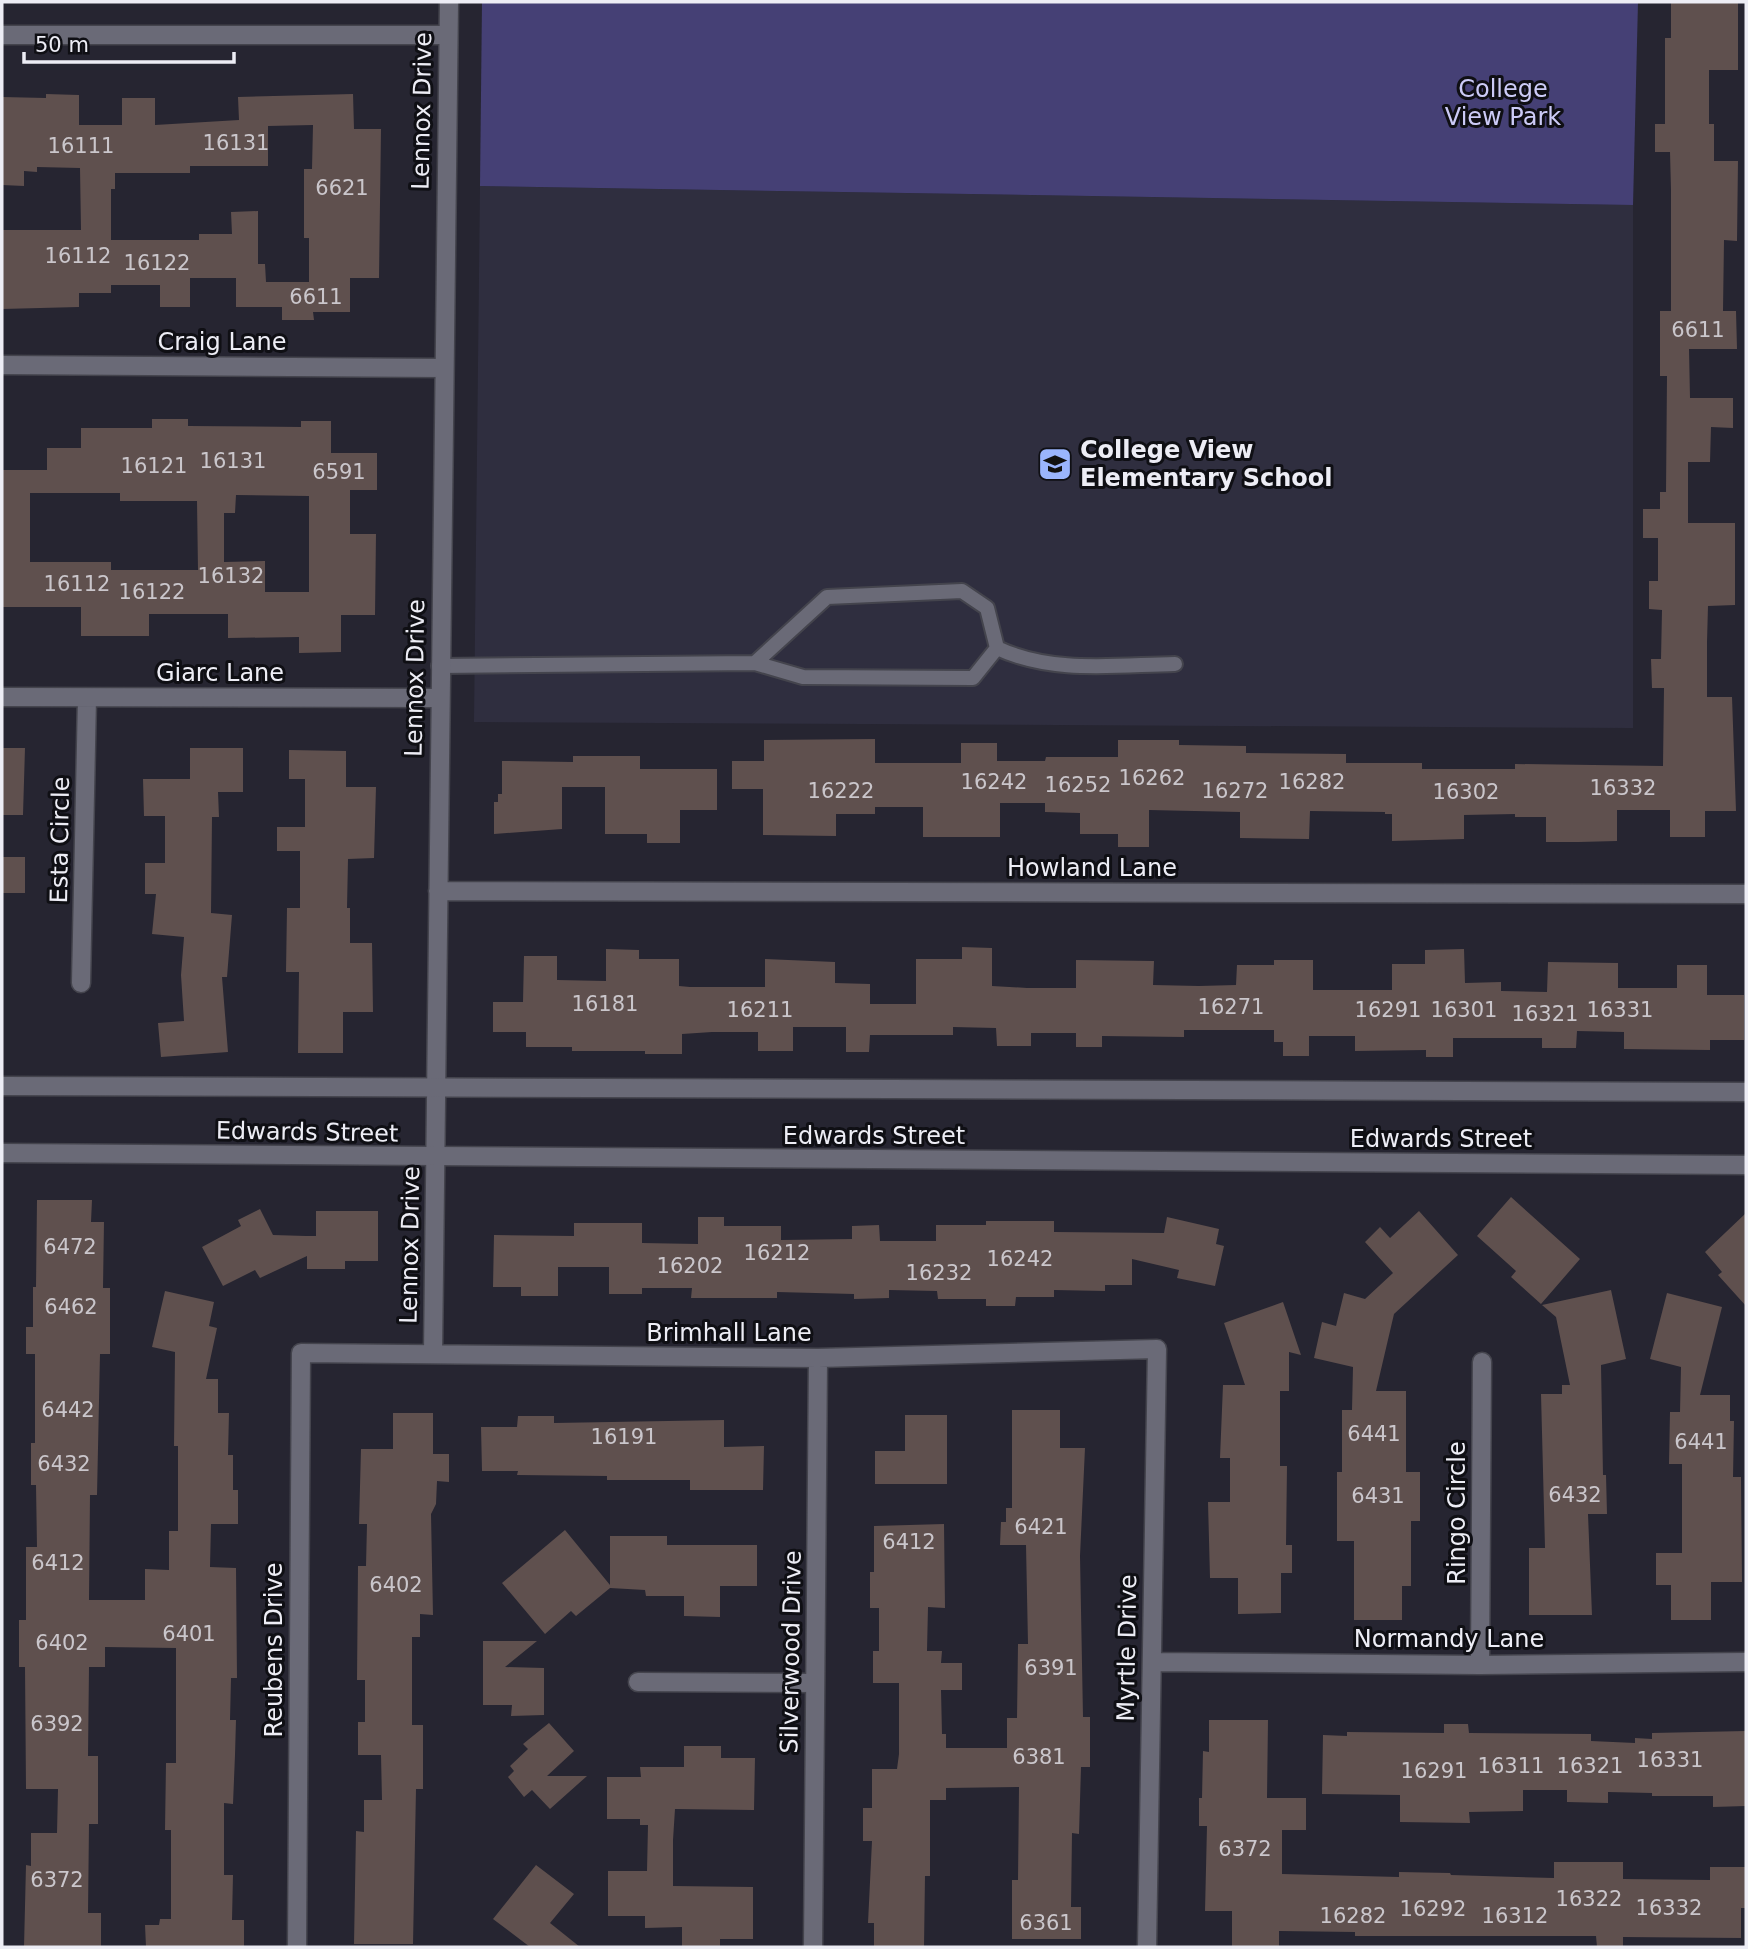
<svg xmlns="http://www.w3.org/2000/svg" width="1748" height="1949" font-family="'DejaVu Sans',sans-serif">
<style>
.built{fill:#2f2e3f}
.green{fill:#454075}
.building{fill:#5f504e;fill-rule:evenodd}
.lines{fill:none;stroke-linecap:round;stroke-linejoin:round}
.lane-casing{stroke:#44444d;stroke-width:18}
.street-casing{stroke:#44444d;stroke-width:21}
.secondary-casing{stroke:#44444d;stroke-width:21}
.lane{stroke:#6a6a77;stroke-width:14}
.street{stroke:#6a6a77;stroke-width:18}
.secondary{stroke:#6a6a77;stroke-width:18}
.labels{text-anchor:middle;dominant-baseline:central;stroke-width:6;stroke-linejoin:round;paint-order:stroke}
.number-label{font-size:21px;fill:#cac6cb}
.park-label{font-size:24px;fill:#cccbf7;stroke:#0f0f14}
.street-label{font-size:24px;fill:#ededf5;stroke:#0f0f14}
.poi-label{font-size:24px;font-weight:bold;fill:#ededf5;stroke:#0f0f14;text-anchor:start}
</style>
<rect width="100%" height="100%" fill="#262531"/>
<path class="built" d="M 480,186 L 1633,205 L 1633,728 L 474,722 Z"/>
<path class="green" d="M 482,2 L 1638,2 L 1633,205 L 480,186 Z"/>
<path class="building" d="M 1671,2 L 1738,2 L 1738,70 L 1709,70 L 1709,124 L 1714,124 L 1714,161 L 1738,161 L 1737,241 L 1724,240 L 1723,311 L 1736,311 L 1737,349 L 1689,349 L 1690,398 L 1733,398 L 1733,428 L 1711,427 L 1710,462 L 1688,462 L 1688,523 L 1735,523 L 1735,605 L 1708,606 L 1707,642 L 1707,697 L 1732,697 L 1736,811 L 1705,811 L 1705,837 L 1670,837 L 1670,810 L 1617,810 L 1617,841 L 1579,842 L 1546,842 L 1546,817 L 1515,817 L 1515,814 L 1464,815 L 1464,839 L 1392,841 L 1392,814 L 1385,814 L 1385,812 L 1310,811 L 1309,839 L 1240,838 L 1240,812 L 1149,810 L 1149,847 L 1118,847 L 1118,834 L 1080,834 L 1080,813 L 1045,812 L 1045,803 L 1000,803 L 1000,837 L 923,837 L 923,807 L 875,807 L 875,814 L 836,814 L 836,836 L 763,835 L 763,789 L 732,789 L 732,761 L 764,761 L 764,740 L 875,739 L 875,763 L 961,763 L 961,743 L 997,743 L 997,761 L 1045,761 L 1046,757 L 1118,757 L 1118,740 L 1179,740 L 1179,745 L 1246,746 L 1246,753 L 1346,754 L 1346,763 L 1422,763 L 1422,769 L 1515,769 L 1515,764 L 1663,766 L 1664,688 L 1652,688 L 1651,659 L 1661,659 L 1662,610 L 1649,609 L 1649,581 L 1658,581 L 1658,538 L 1643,538 L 1643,509 L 1660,509 L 1660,492 L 1666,492 L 1667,376 L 1660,376 L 1660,311 L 1671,311 L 1671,190 L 1670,152 L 1655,152 L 1655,124 L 1665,124 L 1665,38 L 1671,38 Z
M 46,94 L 79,95 L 79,125 L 122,125 L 122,98 L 155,98 L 155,125 L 239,120 L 238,97 L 353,94 L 354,129 L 381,129 L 379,278 L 350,278 L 350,312 L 313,312 L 314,320 L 282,320 L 282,307 L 236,307 L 236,278 L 190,278 L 190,307 L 160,307 L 160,285 L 111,285 L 111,293 L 79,293 L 79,307 L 2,309 L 2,230 L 81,230 L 80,168 L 37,167 L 37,172 L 24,171 L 24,186 L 2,185 L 2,97 L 46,98 ZM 313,125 L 312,169 L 304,169 L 304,238 L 309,238 L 309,282 L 266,282 L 265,264 L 258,264 L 258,211 L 231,212 L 232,234 L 199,234 L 199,240 L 111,240 L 111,189 L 115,189 L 115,173 L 190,173 L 190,166 L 268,166 L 268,126 Z
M 152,419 L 188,419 L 188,426 L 301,427 L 301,421 L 331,421 L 331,453 L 377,453 L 377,490 L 350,490 L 350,534 L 376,534 L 375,615 L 341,615 L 341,652 L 299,653 L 299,637 L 228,638 L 228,614 L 149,614 L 149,636 L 81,636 L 81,607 L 2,607 L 2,470 L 47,470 L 47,448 L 81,448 L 81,428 L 152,428 ZM 30,493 L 120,493 L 120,501 L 197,501 L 198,570 L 111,570 L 111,562 L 30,562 ZM 236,495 L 309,496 L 309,592 L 265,592 L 265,561 L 224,562 L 224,513 L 235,513 Z
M 2,748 L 25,748 L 23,815 L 2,815 Z
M 190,748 L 243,748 L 243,792 L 218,792 L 219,817 L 212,817 L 211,913 L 232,915 L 227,977 L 222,977 L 228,1052 L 161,1057 L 158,1023 L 184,1021 L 181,975 L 184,937 L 152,934 L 156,894 L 145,894 L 145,863 L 165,863 L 165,816 L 144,816 L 143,779 L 190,779 Z
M 289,750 L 346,751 L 346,787 L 376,787 L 374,858 L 348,859 L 347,908 L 350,908 L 350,943 L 372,943 L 373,1012 L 343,1012 L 343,1053 L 298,1053 L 299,972 L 286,972 L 287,908 L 300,908 L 300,851 L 277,851 L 277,827 L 305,827 L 305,779 L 289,779 Z
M 573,756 L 640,756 L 640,769 L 717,769 L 717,810 L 680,810 L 680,843 L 647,843 L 647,834 L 605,834 L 605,787 L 562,787 L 562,829 L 494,834 L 494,802 L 498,802 L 498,794 L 502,794 L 502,761 L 573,762 Z
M 2,857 L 25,857 L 25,893 L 2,893 Z
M 962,947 L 992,948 L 992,986 L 1027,988 L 1076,988 L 1076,960 L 1154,961 L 1153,985 L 1199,986 L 1236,985 L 1237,965 L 1274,965 L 1274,960 L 1313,960 L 1313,990 L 1392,990 L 1392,964 L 1425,964 L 1425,950 L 1464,949 L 1465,983 L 1501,982 L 1501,991 L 1547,992 L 1548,962 L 1618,963 L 1618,988 L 1677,988 L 1677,965 L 1707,965 L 1707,995 L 1744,995 L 1744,1040 L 1710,1040 L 1710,1050 L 1624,1049 L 1624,1032 L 1577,1031 L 1576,1048 L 1542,1048 L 1542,1038 L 1453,1038 L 1453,1057 L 1426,1057 L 1426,1050 L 1355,1051 L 1355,1036 L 1309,1036 L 1309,1056 L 1283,1056 L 1283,1042 L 1274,1042 L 1274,1030 L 1184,1030 L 1184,1037 L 1102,1036 L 1102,1047 L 1076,1047 L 1076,1033 L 1031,1033 L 1031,1046 L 997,1046 L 996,1028 L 953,1027 L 953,1035 L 870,1035 L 869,1052 L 846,1052 L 846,1027 L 793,1027 L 793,1051 L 758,1051 L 758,1032 L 712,1032 L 682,1034 L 682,1054 L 645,1054 L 645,1051 L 572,1051 L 572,1047 L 526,1047 L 526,1032 L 493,1032 L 493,1002 L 523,1002 L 524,956 L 557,956 L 557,980 L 606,981 L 606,949 L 639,950 L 639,959 L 679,959 L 679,986 L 690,987 L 765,987 L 765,959 L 835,962 L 835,983 L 870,984 L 870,1004 L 916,1004 L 916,959 L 962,959 Z
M 1511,1197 L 1580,1259 L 1541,1304 L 1511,1277 L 1516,1271 L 1477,1236 Z
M 37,1200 L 92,1200 L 91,1222 L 104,1222 L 103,1288 L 110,1288 L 110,1354 L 100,1354 L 97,1495 L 90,1495 L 89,1600 L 145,1600 L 145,1569 L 169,1570 L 169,1531 L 178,1531 L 178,1446 L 174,1446 L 175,1352 L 152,1347 L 165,1291 L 214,1302 L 209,1326 L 217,1328 L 206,1379 L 218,1379 L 218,1413 L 229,1413 L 228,1455 L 233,1455 L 233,1490 L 238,1490 L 238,1524 L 211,1524 L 210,1567 L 236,1568 L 237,1678 L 231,1678 L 230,1720 L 236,1720 L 235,1755 L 233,1804 L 224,1803 L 224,1875 L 233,1875 L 232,1920 L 244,1920 L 244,1947 L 146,1947 L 145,1925 L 159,1925 L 160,1919 L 171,1919 L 171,1830 L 165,1830 L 166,1763 L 176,1763 L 176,1648 L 105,1647 L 105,1667 L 89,1667 L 88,1756 L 98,1756 L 98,1824 L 89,1824 L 88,1913 L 101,1913 L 101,1947 L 24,1947 L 26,1865 L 31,1866 L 31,1833 L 57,1833 L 58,1789 L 26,1789 L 25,1667 L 19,1667 L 19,1620 L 26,1620 L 26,1547 L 37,1547 L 36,1485 L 31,1485 L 31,1443 L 35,1443 L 35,1354 L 26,1354 L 26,1327 L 33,1327 L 33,1287 L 36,1287 Z
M 260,1209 L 273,1235 L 306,1236 L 316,1236 L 316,1211 L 378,1211 L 378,1261 L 345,1261 L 345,1269 L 307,1269 L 307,1256 L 260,1278 L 255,1270 L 223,1286 L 202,1247 L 241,1226 L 238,1220 Z
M 1419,1211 L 1458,1255 L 1394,1314 L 1376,1391 L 1406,1391 L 1406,1472 L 1420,1472 L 1420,1521 L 1411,1521 L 1411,1586 L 1402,1586 L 1402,1620 L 1354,1620 L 1354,1541 L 1337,1541 L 1337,1472 L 1342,1472 L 1342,1410 L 1352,1410 L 1353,1367 L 1314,1358 L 1322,1322 L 1336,1326 L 1344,1293 L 1365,1299 L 1393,1273 L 1365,1242 L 1380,1227 L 1390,1238 Z
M 1746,1213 L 1746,1306 L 1718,1275 L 1722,1272 L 1705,1252 Z
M 698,1217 L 724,1217 L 724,1226 L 781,1226 L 781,1240 L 852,1239 L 852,1226 L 879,1225 L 880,1241 L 936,1241 L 936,1225 L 986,1225 L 986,1221 L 1054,1221 L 1054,1232 L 1164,1233 L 1167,1217 L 1219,1229 L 1216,1244 L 1224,1246 L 1215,1286 L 1177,1278 L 1179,1270 L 1132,1259 L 1132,1285 L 1105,1285 L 1105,1291 L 1054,1290 L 1054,1297 L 1016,1297 L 1015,1306 L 986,1306 L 986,1299 L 938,1299 L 937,1291 L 889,1290 L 889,1298 L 854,1299 L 854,1294 L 777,1292 L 777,1298 L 691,1298 L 692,1288 L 642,1288 L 642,1294 L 609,1294 L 609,1267 L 558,1267 L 558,1296 L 521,1296 L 521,1287 L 493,1287 L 494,1235 L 574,1236 L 574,1223 L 642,1223 L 642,1243 L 698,1244 Z
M 1611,1290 L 1626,1359 L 1601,1365 L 1603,1475 L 1606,1475 L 1607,1514 L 1588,1514 L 1592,1615 L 1529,1615 L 1529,1548 L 1545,1548 L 1541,1394 L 1562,1394 L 1562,1385 L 1570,1385 L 1556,1317 L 1542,1305 Z
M 1667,1293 L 1722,1307 L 1700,1395 L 1730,1395 L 1730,1421 L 1734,1421 L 1733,1477 L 1741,1477 L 1742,1582 L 1711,1582 L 1711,1620 L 1671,1620 L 1671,1585 L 1656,1585 L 1656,1553 L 1682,1553 L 1682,1464 L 1669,1464 L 1670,1412 L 1680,1412 L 1681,1367 L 1650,1359 Z
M 1283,1302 L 1301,1355 L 1289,1352 L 1289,1391 L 1280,1391 L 1280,1466 L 1287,1466 L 1286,1545 L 1292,1545 L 1292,1573 L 1281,1573 L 1281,1613 L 1238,1614 L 1238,1578 L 1210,1578 L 1208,1502 L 1230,1502 L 1230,1458 L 1220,1458 L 1223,1385 L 1245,1385 L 1224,1323 Z
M 1012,1410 L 1060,1410 L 1060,1448 L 1085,1448 L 1080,1556 L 1083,1717 L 1090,1717 L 1090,1767 L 1081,1767 L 1079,1834 L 1072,1833 L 1071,1907 L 1081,1907 L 1081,1939 L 1012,1939 L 1012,1880 L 1018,1880 L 1019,1787 L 946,1788 L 946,1800 L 930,1800 L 930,1876 L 925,1876 L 924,1947 L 874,1947 L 874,1923 L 868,1923 L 872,1841 L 863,1841 L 863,1808 L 872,1808 L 872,1769 L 897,1769 L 899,1754 L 899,1683 L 873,1683 L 873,1651 L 879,1651 L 879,1608 L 870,1608 L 870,1572 L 874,1572 L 874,1526 L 944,1524 L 945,1608 L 928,1607 L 927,1651 L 942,1651 L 941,1663 L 962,1663 L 962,1690 L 941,1690 L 942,1734 L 946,1734 L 946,1748 L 1007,1748 L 1007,1718 L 1017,1718 L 1018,1644 L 1028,1644 L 1026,1545 L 1000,1545 L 1001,1522 L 1006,1522 L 1006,1508 L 1012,1508 Z
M 393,1413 L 433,1413 L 433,1454 L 449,1454 L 449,1482 L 437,1481 L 436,1504 L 431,1514 L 433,1615 L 420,1614 L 420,1637 L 412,1637 L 412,1725 L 423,1725 L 423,1789 L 416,1789 L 413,1944 L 354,1944 L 356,1831 L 364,1832 L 364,1800 L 382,1800 L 381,1755 L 358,1755 L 358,1722 L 365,1722 L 365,1680 L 357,1680 L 358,1566 L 366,1566 L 367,1524 L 359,1524 L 361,1449 L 393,1449 Z
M 905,1415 L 947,1415 L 947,1484 L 875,1484 L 875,1451 L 905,1451 Z
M 518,1416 L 554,1416 L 554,1423 L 724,1420 L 724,1447 L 764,1446 L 763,1490 L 690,1490 L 690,1480 L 607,1480 L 607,1476 L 517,1475 L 518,1471 L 482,1471 L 481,1427 L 517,1427 Z
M 565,1530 L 610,1585 L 610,1536 L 667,1536 L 667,1545 L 757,1545 L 757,1586 L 720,1586 L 720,1617 L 684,1616 L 684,1596 L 646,1596 L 645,1590 L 610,1588 L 576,1616 L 571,1611 L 545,1634 L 502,1583 Z
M 483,1641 L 537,1641 L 505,1667 L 544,1668 L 544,1715 L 511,1716 L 512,1705 L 483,1705 Z
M 1209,1720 L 1268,1720 L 1267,1798 L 1306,1798 L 1306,1830 L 1282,1830 L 1282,1874 L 1399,1877 L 1399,1872 L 1450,1873 L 1451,1875 L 1554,1878 L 1554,1862 L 1623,1862 L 1623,1879 L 1710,1880 L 1710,1867 L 1746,1867 L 1746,1908 L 1741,1908 L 1741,1938 L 1623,1937 L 1623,1946 L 1597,1947 L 1596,1936 L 1355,1936 L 1355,1932 L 1279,1931 L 1279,1947 L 1232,1947 L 1232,1911 L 1205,1911 L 1207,1826 L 1199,1826 L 1199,1798 L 1202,1798 L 1203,1751 L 1209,1752 Z
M 549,1723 L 574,1751 L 547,1776 L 587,1776 L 550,1809 L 532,1790 L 524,1797 L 508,1777 L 514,1771 L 510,1766 L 528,1749 L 523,1744 Z
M 1444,1724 L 1468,1724 L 1469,1733 L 1591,1734 L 1591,1741 L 1635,1743 L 1635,1738 L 1652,1739 L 1652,1733 L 1746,1731 L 1746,1806 L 1713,1807 L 1713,1796 L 1652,1796 L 1652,1793 L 1608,1792 L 1608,1803 L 1567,1802 L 1567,1790 L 1523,1790 L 1523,1811 L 1469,1812 L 1470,1823 L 1400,1822 L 1400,1795 L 1322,1794 L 1323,1735 L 1347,1736 L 1347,1732 L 1444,1733 Z
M 684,1746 L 721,1746 L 721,1758 L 755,1758 L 754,1810 L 675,1809 L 673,1840 L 673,1886 L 753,1887 L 753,1939 L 720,1939 L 720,1947 L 682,1947 L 682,1927 L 645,1928 L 645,1916 L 608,1916 L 608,1871 L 647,1871 L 648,1825 L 640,1825 L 640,1819 L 607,1819 L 607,1777 L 641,1777 L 640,1767 L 684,1767 Z
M 536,1865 L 574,1894 L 550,1923 L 580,1947 L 530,1947 L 493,1919 Z"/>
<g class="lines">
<g class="lane-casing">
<path id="lane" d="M 997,648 C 1052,674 1115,665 1175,664
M 439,666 L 755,663 L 803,677 L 973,678 L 997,648 L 987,608 L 962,591 L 827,597 L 755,663"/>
</g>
<g class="street-casing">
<path id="street" d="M 2,35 L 448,35
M 2,365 L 442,368
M 2,697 L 439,698
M 438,891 L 1746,894
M 81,983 L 87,698
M 433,1354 L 449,2
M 1152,1662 L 1480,1665 L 1746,1662
M 1480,1665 L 1482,1362
M 638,1682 L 815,1683
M 297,1947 L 301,1353 L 818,1358 L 1157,1349 L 1147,1947
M 813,1947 L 818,1358"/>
</g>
<g class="secondary-casing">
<path id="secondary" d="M 2,1086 L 1746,1092
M 2,1153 L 1746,1165"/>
</g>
<use href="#lane" class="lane"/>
<use href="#street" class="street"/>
<use href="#secondary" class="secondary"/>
</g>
<defs>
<g id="school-square" transform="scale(1.75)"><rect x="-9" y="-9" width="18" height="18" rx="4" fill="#9ab5fd" stroke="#0f0f14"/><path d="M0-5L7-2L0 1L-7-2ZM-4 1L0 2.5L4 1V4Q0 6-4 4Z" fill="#111"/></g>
</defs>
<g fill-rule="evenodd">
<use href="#school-square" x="1055" y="464"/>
</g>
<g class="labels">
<g class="number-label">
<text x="236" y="143">16131</text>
<text x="81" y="146">16111</text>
<text x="342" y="188">6621</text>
<text x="78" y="256">16112</text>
<text x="157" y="263">16122</text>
<text x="316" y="297">6611</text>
<text x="1698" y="330">6611</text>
<text x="233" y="461">16131</text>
<text x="154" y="466">16121</text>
<text x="339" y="472">6591</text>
<text x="231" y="576">16132</text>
<text x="77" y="584">16112</text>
<text x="152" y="592">16122</text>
<text x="1152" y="778">16262</text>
<text x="994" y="782">16242</text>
<text x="1312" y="782">16282</text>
<text x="1078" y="785">16252</text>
<text x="1623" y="788">16332</text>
<text x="841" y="791">16222</text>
<text x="1235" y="791">16272</text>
<text x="1466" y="792">16302</text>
<text x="605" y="1004">16181</text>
<text x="1231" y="1007">16271</text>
<text x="760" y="1010">16211</text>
<text x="1388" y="1010">16291</text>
<text x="1464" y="1010">16301</text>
<text x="1620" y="1010">16331</text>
<text x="1545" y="1014">16321</text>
<text x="70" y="1247">6472</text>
<text x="777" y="1253">16212</text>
<text x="1020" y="1259">16242</text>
<text x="690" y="1266">16202</text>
<text x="939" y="1273">16232</text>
<text x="71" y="1307">6462</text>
<text x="68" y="1410">6442</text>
<text x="1374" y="1434">6441</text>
<text x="624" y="1437">16191</text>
<text x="1701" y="1442">6441</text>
<text x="64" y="1464">6432</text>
<text x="1575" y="1495">6432</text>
<text x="1378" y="1496">6431</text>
<text x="1041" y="1527">6421</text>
<text x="909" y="1542">6412</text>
<text x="58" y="1563">6412</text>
<text x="396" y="1585">6402</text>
<text x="189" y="1634">6401</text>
<text x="62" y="1643">6402</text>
<text x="1051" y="1668">6391</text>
<text x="57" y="1724">6392</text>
<text x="1039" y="1757">6381</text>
<text x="1670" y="1760">16331</text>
<text x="1511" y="1766">16311</text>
<text x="1590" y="1766">16321</text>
<text x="1434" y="1771">16291</text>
<text x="1245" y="1849">6372</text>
<text x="57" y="1880">6372</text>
<text x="1589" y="1899">16322</text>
<text x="1669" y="1908">16332</text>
<text x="1433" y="1909">16292</text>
<text x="1353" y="1916">16282</text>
<text x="1515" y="1916">16312</text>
<text x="1046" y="1923">6361</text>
</g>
<g class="park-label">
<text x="1503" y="89">College<tspan x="1503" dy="28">View Park</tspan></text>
</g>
<g class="street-label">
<text transform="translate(422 111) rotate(-89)">Lennox Drive</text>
<text x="222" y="342">Craig Lane</text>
<text x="220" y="673">Giarc Lane</text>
<text transform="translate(415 678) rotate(-89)">Lennox Drive</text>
<text transform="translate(60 840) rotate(-89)">Esta Circle</text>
<text x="1092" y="868">Howland Lane</text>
<text transform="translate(307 1132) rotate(1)">Edwards Street</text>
<text x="874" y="1136">Edwards Street</text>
<text x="1441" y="1139">Edwards Street</text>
<text transform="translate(410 1245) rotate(-89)">Lennox Drive</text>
<text x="729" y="1333">Brimhall Lane</text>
<text transform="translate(1457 1513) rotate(-90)">Ringo Circle</text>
<text x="1449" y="1639">Normandy Lane</text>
<text transform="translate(1127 1648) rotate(-89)">Myrtle Drive</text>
<text transform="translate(274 1650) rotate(-90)">Reubens Drive</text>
<text transform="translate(791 1652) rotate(-89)">Silverwood Drive</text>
</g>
<g class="poi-label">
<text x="1080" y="450">College View<tspan x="1080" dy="28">Elementary School</tspan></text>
</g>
</g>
<rect width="1748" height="1949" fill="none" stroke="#ededf5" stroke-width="7"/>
<path d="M24 52v10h210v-10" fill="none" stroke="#ededf5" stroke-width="3.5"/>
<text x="35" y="52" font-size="21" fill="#ededf5" stroke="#0f0f14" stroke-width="5" paint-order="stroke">50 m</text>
</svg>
